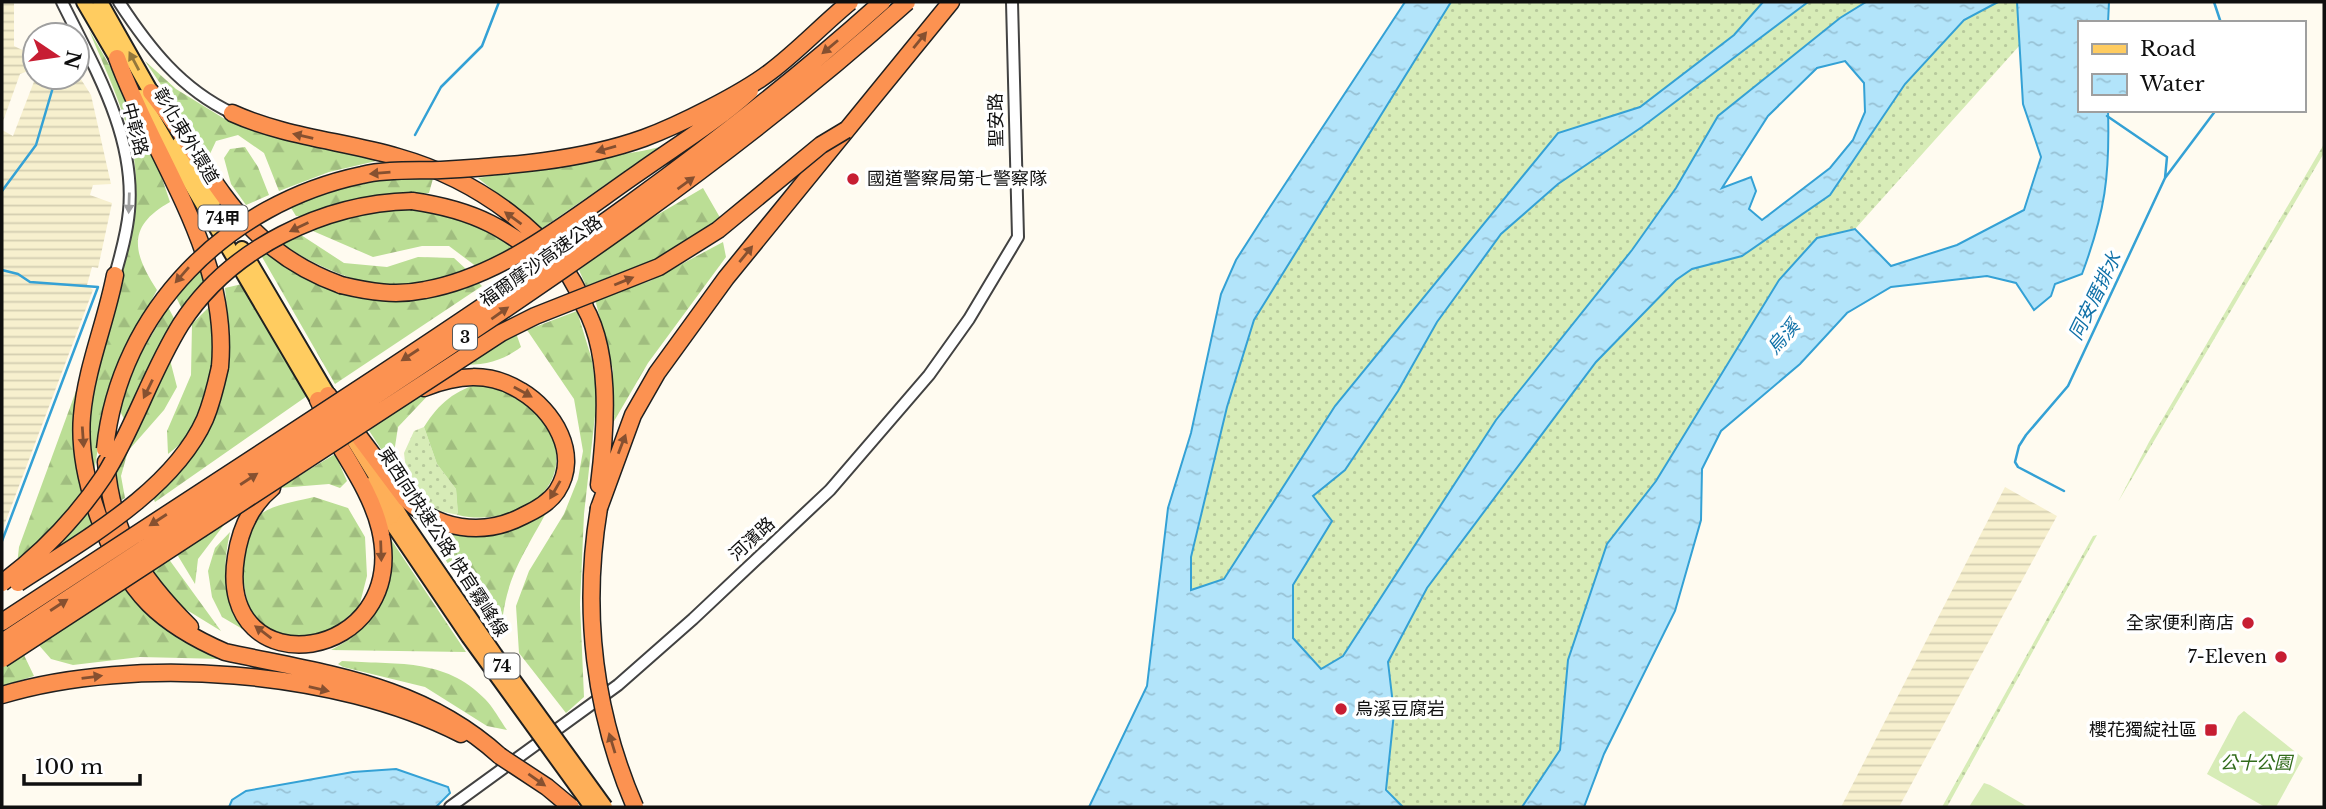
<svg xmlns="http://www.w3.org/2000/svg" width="2326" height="809" font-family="'Libre Baskerville','Noto Sans TC',serif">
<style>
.farmland{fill:url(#farmland-rules)}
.grass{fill:url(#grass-dots)}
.forest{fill:url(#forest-firs)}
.park{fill:#d7ecb7}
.water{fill:url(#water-ripples);stroke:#34a1d5;stroke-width:2;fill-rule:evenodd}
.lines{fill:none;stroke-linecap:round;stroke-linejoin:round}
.stream{stroke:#34a1d5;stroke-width:2.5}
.tertiary-casing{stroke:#424242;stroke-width:14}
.primary-casing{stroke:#202020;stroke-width:18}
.trunk-casing{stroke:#202020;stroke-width:18}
.motorway-casing{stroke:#202020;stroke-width:19}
.tertiary{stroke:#fff;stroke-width:10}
.primary{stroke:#ffcc60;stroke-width:14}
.trunk{stroke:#feaf58;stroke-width:14}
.motorway{stroke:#fc9251;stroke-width:16}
.trunk-bridge-casing{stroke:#202020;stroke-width:18;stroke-linecap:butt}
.motorway-bridge-casing{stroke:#202020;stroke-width:19;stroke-linecap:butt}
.trunk-bridge{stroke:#feaf58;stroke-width:14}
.motorway-bridge{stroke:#fc9251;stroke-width:16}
.oneway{fill:#865030}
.oneway2{fill:#93773c}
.oneway3{fill:#9f9f9f}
.poi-dot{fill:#c71e33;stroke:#fff;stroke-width:2.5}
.labels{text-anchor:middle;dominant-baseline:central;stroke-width:7;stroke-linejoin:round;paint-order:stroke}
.shield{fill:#fff;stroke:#575757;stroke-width:2}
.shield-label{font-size:16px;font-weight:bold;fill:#0f0f0f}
.street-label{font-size:18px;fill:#0f0f0f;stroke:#fff}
.poi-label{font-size:18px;fill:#0f0f0f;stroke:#fff;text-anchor:end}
.park-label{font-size:18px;font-style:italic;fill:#316b1b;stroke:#fff}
.water-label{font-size:19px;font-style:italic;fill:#1071a8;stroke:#fff}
</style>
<defs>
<pattern id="farmland-rules" width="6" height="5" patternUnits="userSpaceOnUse" patternTransform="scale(1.75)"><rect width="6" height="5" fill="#f7f0ce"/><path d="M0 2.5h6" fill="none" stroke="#d3cdb0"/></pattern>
<pattern id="grass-dots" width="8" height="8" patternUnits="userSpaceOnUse" patternTransform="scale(1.75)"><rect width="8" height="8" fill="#d7ecb7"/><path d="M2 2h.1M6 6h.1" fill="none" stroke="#b7c99c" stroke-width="1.8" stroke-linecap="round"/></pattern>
<pattern id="forest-firs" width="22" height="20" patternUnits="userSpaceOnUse" patternTransform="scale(1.75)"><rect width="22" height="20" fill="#bbde95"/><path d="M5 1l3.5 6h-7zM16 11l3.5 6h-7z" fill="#a0bd7f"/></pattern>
<pattern id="water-ripples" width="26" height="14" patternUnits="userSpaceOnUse" patternTransform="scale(1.75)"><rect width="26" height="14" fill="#b2e4fa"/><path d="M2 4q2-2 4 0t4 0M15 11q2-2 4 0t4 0" fill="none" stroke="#98c2d5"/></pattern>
</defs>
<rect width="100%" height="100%" fill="#fffbf0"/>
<path class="farmland" d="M 2,2 L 14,2 L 14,46 L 35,56 L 35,62 L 28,71 L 20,74 L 2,124 Z
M 77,73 L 91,95 L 111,184 L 93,185 L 90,195 L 112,203 L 98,268 L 92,267 L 87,285 L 93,290 L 2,531 L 2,130 L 13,136 L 35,79 L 50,87 L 56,77 L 77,77 Z
M 2005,487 L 2057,516 L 1899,807 L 1841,807 Z"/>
<path class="grass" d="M 1451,2 L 1767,2 L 1734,35 L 1640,107 L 1558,133 L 1335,406 L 1224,580 L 1191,590 L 1191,557 L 1227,407 L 1254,320 Z
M 1808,2 L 1866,2 L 1840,18 L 1718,116 L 1676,188 L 1632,250 L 1496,420 L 1343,656 L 1321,669 L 1293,639 L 1293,585 L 1332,521 L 1312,496 L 1346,470 L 1398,391 L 1437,322 L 1501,234 L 1558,184 L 1642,127 Z
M 1998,2 L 2017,2 L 2020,45 L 1855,229 L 1817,238 L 1656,481 L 1607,544 L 1568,660 L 1560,750 L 1522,807 L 1403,807 L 1386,790 L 1394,713 L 1388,662 L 1427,588 L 1596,362 L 1676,280 L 1692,269 L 1742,256 L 1829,195 L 1905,84 L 1965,20 Z
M 2324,144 L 2324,153 L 2118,502 L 2149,442 Z
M 424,427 L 437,464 L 456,489 L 458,515 L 435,510 L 418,492 L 406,470 L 404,453 L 414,431 Z
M 2097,535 L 1947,807 L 1942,807 L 2093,536 Z"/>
<path class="forest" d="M 89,30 C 122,85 151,141 170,202 C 127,226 132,252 157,290 L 119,361 L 105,405 L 94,472 C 92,463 86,451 86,441 C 88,353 134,271 136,183 C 136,131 108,77 89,30 Z
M 145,61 L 176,89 L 228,121 L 389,158 L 329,172 L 279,191 L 264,153 L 238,135 L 216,141 L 209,156 Z
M 245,147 L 258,167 L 269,195 L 246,205 L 231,184 L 224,158 L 230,149 Z
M 660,147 L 541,229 L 478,178 L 642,151 Z
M 434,175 L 429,193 L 351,201 L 302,216 L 296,216 L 288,203 C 336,188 383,176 434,175 Z
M 703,188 L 722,221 L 653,260 L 586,286 L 579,270 L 640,225 Z
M 398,205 C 444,210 476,223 518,244 L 477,267 L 449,246 L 422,246 L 373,257 L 306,228 Z
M 298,233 L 344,263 L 387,267 L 418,257 L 454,258 L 467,270 C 454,274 440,281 426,284 C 374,293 320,270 278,241 Z
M 723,242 L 726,257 L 648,363 L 613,423 L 613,370 L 595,299 L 650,281 Z
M 265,254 L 329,286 L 370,295 L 476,280 L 482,286 L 335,384 L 262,257 Z
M 202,266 L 206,283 L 184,313 L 176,297 Z
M 242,284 L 307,396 L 155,502 L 153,497 L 222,391 L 230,340 L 225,288 Z
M 211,305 C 213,319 218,334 217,348 C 216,386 200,432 168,454 L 167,431 L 191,375 L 192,324 Z
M 168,307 L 176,322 L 125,421 L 119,409 L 139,357 Z
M 577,311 L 592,360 L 597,398 L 584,514 L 580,604 L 584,697 L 566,713 L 519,653 L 516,606 L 529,571 L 564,514 L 578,479 L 583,451 L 574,399 L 527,330 Z
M 516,333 L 521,347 C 501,362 485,365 459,365 Z
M 170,360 L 177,387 L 164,410 L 128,451 L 121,476 L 125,498 L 117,503 L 114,469 Z
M 482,383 C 505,388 526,396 544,414 C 549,419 551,431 553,439 C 572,497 506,527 458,515 L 456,489 L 437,464 L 424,427 C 439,403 455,390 482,383 Z
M 434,389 L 398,427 L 392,466 L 368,429 L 417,396 Z
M 76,391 L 84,489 L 75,506 L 17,565 L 19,547 Z
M 335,454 L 347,481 L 340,488 L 329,484 L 279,488 Z
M 314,497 L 348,508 L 365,537 L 367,576 L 359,607 L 322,639 C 304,637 278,637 264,627 C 238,609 238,544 255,520 C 267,504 296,502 314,497 Z
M 91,508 L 94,525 L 57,549 Z
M 236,509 L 198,559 L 195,584 L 175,551 Z
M 546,513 C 521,559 505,579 501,633 L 488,623 L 416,516 C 466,548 496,535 546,513 Z
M 230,532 C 221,573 224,601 251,634 L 222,617 L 212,597 L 208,571 L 215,548 Z
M 390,538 L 466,652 L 331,650 C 380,626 392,590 390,538 Z
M 168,558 L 221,631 L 169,599 L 148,571 Z
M 129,585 L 223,659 L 140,657 L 73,665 L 51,659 L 37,643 Z
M 23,653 L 34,676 L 2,686 L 2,667 Z
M 342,661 C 394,665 445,657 485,699 C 493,707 500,720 507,730 L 487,726 L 425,687 L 343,667 L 338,664 Z"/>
<path class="park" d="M 2244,711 L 2303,758 L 2276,807 L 2265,807 L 2207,774 L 2238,716 Z
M 1984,783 L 1990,785 L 2028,807 L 1969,807 Z"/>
<path class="water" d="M 1405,2 L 1451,2 L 1254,320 L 1227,407 L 1191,557 L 1191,590 L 1224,579 L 1335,406 L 1558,133 L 1640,107 L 1734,35 L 1763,2 L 1808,2 L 1642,127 L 1558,184 L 1501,234 L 1437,322 L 1398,391 L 1345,470 L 1313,496 L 1332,521 L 1293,585 L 1293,638 L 1321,669 L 1343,656 L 1496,420 L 1632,250 L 1676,188 L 1718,116 L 1840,18 L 1866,2 L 1998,2 L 1964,20 L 1905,84 L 1830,195 L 1742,256 L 1692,269 L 1676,280 L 1596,362 L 1427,588 L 1388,662 L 1394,713 L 1386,790 L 1403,807 L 1089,807 L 1147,686 L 1168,508 L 1191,433 L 1221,294 L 1236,260 L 1270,207 ZM 1845,61 L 1864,83 L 1865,112 L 1853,140 L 1830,168 L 1762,220 L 1749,209 L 1756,191 L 1751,177 L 1722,188 L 1768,116 L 1817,68 Z
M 2017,2 L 2109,2 L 2108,23 L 2079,23 L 2079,110 L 2108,110 C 2110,176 2105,212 2082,274 L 2055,284 L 2051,296 L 2034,310 L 2016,283 L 1987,276 L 1891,287 L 1847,313 L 1800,364 L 1721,431 L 1702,469 L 1701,520 L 1675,611 L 1604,754 L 1584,807 L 1522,807 L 1560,750 L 1568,660 L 1607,544 L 1656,481 L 1779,280 L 1817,238 L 1855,229 L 1891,266 L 1957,245 L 2024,210 L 2041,157 L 2023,104 Z
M 396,769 L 448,787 L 450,793 L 436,807 L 229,807 L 232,800 L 246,791 L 353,772 Z"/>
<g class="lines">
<path class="stream" d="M 2214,2 L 2221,23
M 415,135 L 441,87 L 482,46 L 499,2
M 2165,178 L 2216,110
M 2,191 L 36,145 L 56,77
M 2,270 L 18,274 L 30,282 L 98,287 L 2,541
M 2064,491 L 2018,467 L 2015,462 L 2019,446 L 2026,435 L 2068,386 L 2165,178 L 2167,157 L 2107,116"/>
<g class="tertiary-casing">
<path id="tertiary" d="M 62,2 C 94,67 136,136 129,211 C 127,233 121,254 115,275
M 119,2 C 149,48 181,89 232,113
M 450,807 L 618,685 L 693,619 L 830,490 L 929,375 L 969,319 L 1018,237 L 1012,2"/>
</g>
<g class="primary-casing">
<path id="primary" d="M 84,2 L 122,67
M 100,2 L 156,101
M 140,97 L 318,400
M 180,143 L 213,202
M 242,249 L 328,395"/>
</g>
<g class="trunk-casing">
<path id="trunk" d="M 352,437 L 404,522
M 369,485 L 396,529"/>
</g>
<g class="motorway-casing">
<path id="motorway" d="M 117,58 C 154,160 230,253 220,367
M 151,92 C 215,172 236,247 341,285
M 232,113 C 285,137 343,141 398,157 C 472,178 557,233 585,307
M 412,201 C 476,210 508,229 556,270
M 115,275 C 106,322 86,368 82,416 C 77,474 108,562 149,604 C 171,626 197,640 225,652 C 326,674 421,684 500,756
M 579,298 C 613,346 606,429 599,485
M 328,395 L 405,498 C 437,530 483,537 523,516 C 536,510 549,503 557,491 C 581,454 553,410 521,391 C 489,371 457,375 424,388
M 106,462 C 112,535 139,576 190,627
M 272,488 C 250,506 240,530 236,557 C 215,690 411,664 380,529 C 371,492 348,462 330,429 C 325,420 323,409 318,400
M 599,508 L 633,415 L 657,373 L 726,278 L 951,2
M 2,695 C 135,655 336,670 461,734"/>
</g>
<use href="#tertiary" class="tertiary"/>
<use href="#primary" class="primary"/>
<use href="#trunk" class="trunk"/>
<use href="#motorway" class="motorway"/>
<g class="trunk-bridge-casing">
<path id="trunk-bridge" d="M 404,522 L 495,655 L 605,807
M 396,529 L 469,637 L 592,807"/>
</g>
<g class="motorway-bridge-casing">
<path id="motorway-bridge" d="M 341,285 C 370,292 396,296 425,290 C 504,276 574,217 638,173 C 676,146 716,122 750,91
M 105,449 C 119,310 228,203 362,175 C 387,169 415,171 441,170 C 508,166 580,161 644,138 C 679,125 741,94 770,72 C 798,51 823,24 850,2
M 599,508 C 582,610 594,712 635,807
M 2,583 C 42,553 76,518 104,476 C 134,428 151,372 181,324 C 230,248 324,203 412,201
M 18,583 C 82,541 173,491 205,419 C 212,402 216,385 220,367
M 2,622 C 121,544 240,466 360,388 C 541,269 721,147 882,2
M 2,642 C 119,566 234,488 351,412 C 544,285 735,157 907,2
M 2,659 L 501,333 L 535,316 L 659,267 L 718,230 L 821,145 L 846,130
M 500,756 L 547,787 L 571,807"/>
</g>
<use href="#trunk-bridge" class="trunk-bridge"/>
<use href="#motorway-bridge" class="motorway-bridge"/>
</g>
<defs><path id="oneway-solid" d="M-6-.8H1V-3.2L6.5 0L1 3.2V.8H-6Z" transform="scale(1.75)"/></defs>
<g class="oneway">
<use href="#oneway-solid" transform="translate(920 40) rotate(-51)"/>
<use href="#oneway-solid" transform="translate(830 47) rotate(140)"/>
<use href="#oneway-solid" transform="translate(303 136) rotate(-167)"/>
<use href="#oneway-solid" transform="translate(606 149) rotate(164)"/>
<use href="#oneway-solid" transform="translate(380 173) rotate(175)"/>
<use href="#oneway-solid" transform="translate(686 183) rotate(-36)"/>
<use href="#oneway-solid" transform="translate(513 218) rotate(-144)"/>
<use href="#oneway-solid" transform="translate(299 227) rotate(154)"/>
<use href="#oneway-solid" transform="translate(746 254) rotate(-51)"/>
<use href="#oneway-solid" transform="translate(182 275) rotate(131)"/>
<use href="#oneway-solid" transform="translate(624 281) rotate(-22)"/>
<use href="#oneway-solid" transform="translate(500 313) rotate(-35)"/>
<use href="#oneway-solid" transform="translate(410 355) rotate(147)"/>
<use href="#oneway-solid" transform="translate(148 389) rotate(116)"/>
<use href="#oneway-solid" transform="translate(523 392) rotate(29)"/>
<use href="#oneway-solid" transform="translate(83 437) rotate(86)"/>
<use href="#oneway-solid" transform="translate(622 444) rotate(-69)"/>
<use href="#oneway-solid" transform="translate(249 479) rotate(-33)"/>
<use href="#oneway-solid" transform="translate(555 490) rotate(120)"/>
<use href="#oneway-solid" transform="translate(158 520) rotate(147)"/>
<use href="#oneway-solid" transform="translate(381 551) rotate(88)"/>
<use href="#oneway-solid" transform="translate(59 605) rotate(-33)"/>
<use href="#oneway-solid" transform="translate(263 632) rotate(-143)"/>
<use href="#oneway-solid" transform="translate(92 677) rotate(-7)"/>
<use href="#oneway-solid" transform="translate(319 689) rotate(13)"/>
<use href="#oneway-solid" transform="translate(612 743) rotate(-107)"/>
<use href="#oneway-solid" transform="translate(537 780) rotate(35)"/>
</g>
<use class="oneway2" href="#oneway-solid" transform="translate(134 61) rotate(-118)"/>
<use class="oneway3" href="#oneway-solid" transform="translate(129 203) rotate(92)"/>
<g class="poi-dot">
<circle cx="853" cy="179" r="7"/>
<circle cx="2248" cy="623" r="7"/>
<circle cx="2281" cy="657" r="7"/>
<circle cx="1341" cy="709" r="7"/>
<rect x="2204" y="723" width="14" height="14" rx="3.5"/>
</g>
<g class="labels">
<g class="shield">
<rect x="198.5" y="205.5" width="49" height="25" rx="5"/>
<rect x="453" y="324.5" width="24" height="25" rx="5"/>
<rect x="484.5" y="653.5" width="35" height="25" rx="5"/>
</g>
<g class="shield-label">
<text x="223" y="218">74甲</text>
<text x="465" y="337">3</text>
<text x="502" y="666">74</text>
</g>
<g class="street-label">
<text transform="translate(996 120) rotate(-91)">聖安路</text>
<text transform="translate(135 129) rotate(75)">中彰路</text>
<text transform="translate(186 136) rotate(59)">彰化東外環道</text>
<text transform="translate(541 261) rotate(-35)">福爾摩沙高速公路</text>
<text transform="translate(752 539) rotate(-43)">河濱路</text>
<text transform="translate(443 542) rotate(57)">東西向快速公路 快官霧峰線</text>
</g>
<g class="poi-label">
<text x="867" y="179" text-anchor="start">國道警察局第七警察隊</text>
<text x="2234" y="623">全家便利商店</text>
<text x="2267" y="657">7-Eleven</text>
<text x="1355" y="709" text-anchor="start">烏溪豆腐岩</text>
<text x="2197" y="730">櫻花獨綻社區</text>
</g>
<g class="park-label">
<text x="2256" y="763">公十公園</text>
</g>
<g class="water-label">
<text transform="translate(2095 296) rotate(-64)">同安厝排水</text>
<text transform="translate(1783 337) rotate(-49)">烏溪</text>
</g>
</g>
<rect width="2326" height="809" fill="none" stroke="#0f0f0f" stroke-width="7"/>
<rect x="2078" y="21" width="228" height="91" fill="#ffffff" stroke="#9f9f9f" stroke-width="2"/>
<rect x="2092" y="44" width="35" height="10" fill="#ffcc60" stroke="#9f9f9f" stroke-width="2"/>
<text x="2140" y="56" font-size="21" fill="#0f0f0f">Road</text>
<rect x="2092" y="74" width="35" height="21" fill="url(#water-ripples)" stroke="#9f9f9f" stroke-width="2"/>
<text x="2140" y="91" font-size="21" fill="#0f0f0f">Water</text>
<g transform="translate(56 56) rotate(103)"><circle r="33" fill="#ffffff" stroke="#9f9f9f" stroke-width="2"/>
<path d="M0-5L12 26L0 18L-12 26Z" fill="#c71e33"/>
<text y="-10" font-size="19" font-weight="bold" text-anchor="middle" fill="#0f0f0f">N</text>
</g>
<path d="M24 774v10h116v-10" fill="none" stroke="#0f0f0f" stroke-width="3.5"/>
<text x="35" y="774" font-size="21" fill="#0f0f0f" stroke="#ffffff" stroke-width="5" paint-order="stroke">100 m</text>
</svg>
